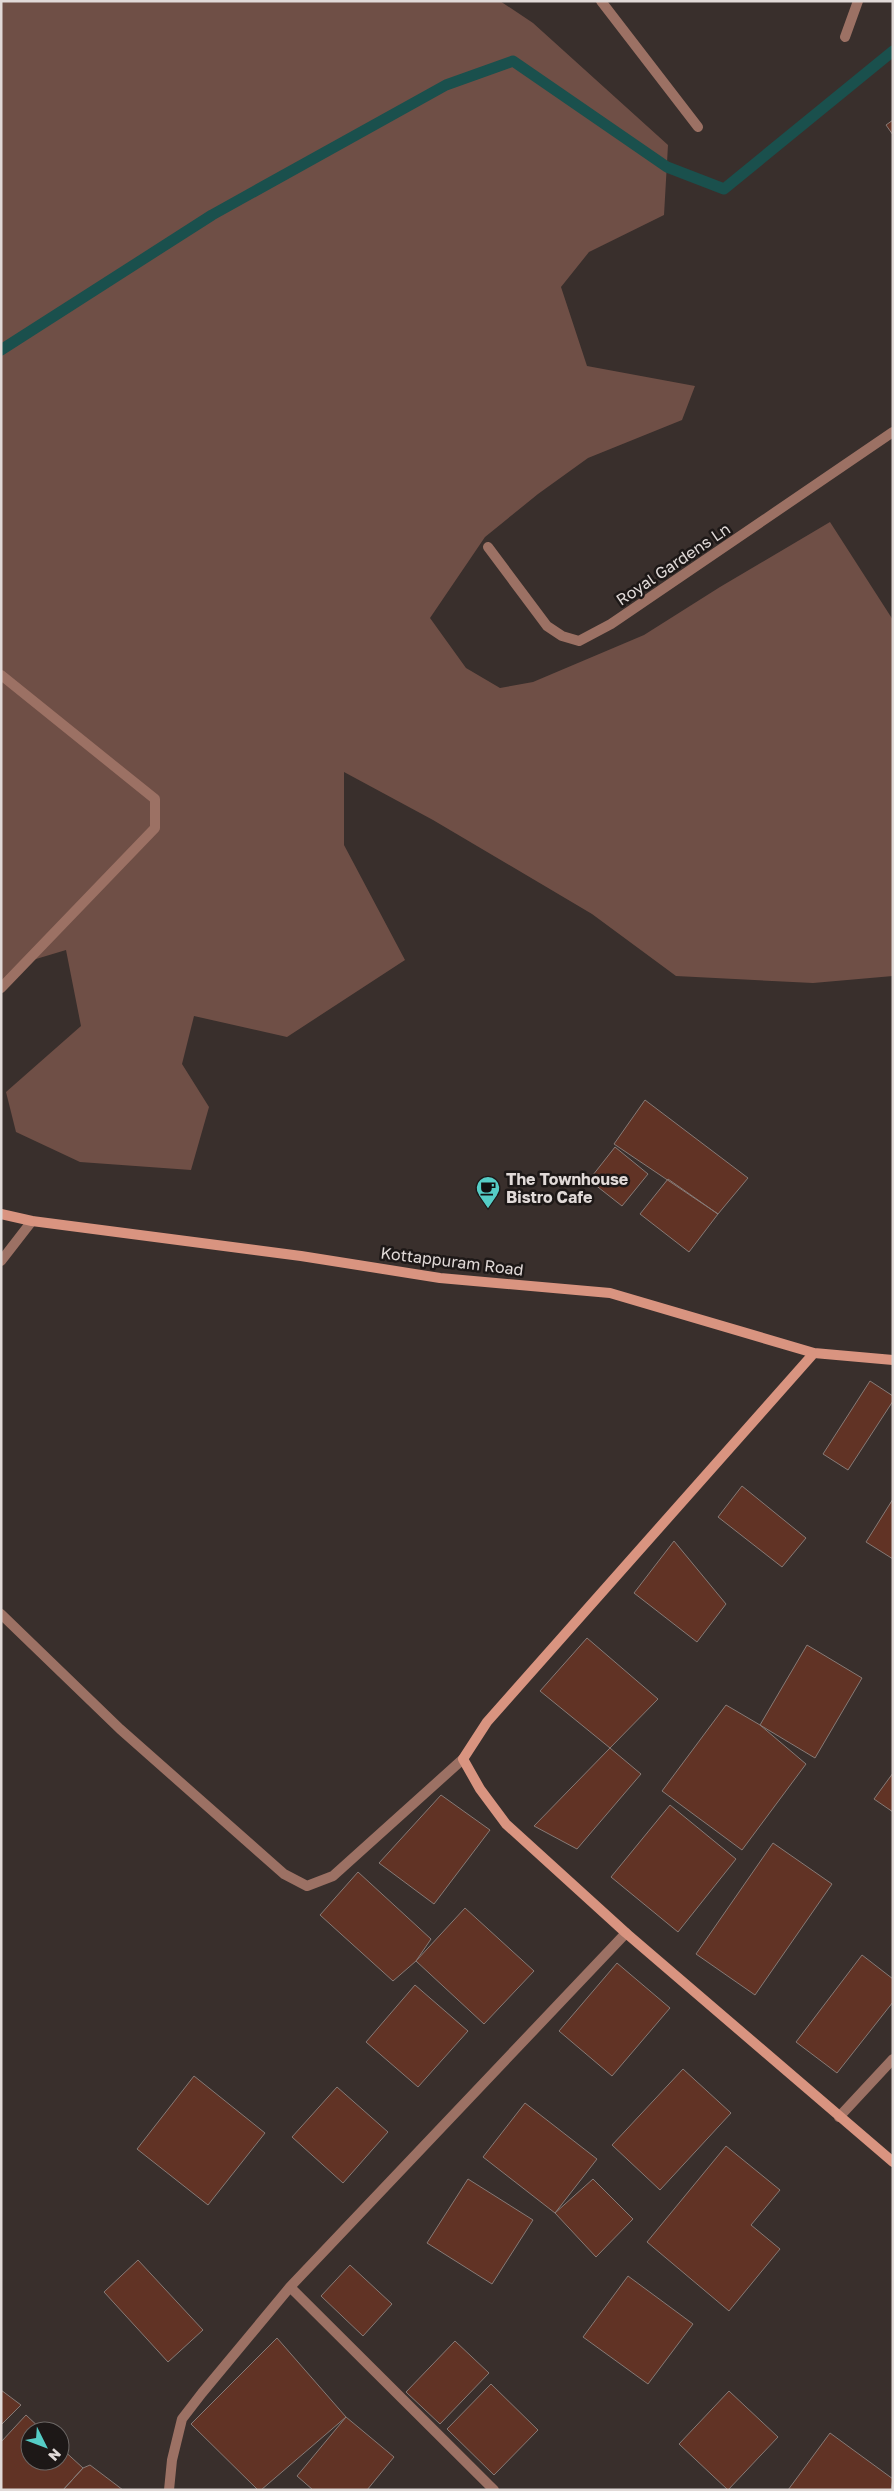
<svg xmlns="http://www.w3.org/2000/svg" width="894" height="2491" font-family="'Golos Text',sans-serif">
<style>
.green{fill:#6f4f46}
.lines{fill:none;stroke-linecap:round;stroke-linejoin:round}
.stream{stroke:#1a504d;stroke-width:11}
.building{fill:#613325;stroke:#867a76}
.lane{stroke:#9c7164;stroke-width:10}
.street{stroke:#9c7164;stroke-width:10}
.secondary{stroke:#d99480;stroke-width:10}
.labels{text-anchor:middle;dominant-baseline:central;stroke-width:5;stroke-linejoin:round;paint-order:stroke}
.street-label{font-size:16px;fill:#e1dad8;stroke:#1d1817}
.poi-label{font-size:16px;font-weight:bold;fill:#e1dad8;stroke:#1d1817;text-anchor:start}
</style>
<rect width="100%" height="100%" fill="#392f2c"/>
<path class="green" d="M 1,1 L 500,1 L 533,23 L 668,145 L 664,215 L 589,252 L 561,287 L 587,366 L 695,386 L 682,420 L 588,458 L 538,494 L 485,537 L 430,618 L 466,668 L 500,688 L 533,682 L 644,635 L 720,587 L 830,522 L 893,620 L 893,976 L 813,983 L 676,976 L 592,914 L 433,820 L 344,772 L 344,845 L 405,960 L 287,1037 L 194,1016 L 182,1064 L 209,1107 L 191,1170 L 80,1162 L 16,1132 L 6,1092 L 81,1026 L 66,950 L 26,962 L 1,982 Z"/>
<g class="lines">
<path class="stream" d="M 1,350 L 212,215 L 446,85 L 513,61 L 667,167 L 724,189 L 893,51"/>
</g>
<path class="building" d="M 893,120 L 893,135 L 886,125 Z
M 645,1100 L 748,1178 L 718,1214 L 614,1144 Z
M 615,1147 L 648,1174 L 622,1206 L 589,1180 Z
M 668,1179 L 718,1214 L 689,1252 L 640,1214 Z
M 870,1381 L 893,1396 L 893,1401 L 848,1470 L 823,1454 Z
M 742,1486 L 806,1538 L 782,1567 L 718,1517 Z
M 893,1499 L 893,1559 L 866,1542 Z
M 674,1541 L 726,1604 L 697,1642 L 634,1593 Z
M 587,1638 L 658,1699 L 610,1748 L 540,1691 Z
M 807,1645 L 862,1678 L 815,1758 L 760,1725 Z
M 726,1705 L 760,1725 L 806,1764 L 742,1850 L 662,1791 Z
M 610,1748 L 641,1774 L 577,1849 L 534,1826 Z
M 893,1773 L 893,1812 L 874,1799 Z
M 441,1795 L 490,1830 L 434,1904 L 379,1863 Z
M 670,1805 L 736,1859 L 678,1932 L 611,1877 Z
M 773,1843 L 832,1884 L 755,1995 L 696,1954 Z
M 358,1872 L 431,1939 L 416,1961 L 393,1981 L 320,1915 Z
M 465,1908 L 534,1971 L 484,2024 L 416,1961 Z
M 862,1955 L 893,1979 L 893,2002 L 837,2073 L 796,2042 Z
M 617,1963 L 670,2008 L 612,2076 L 559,2031 Z
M 415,1985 L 468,2031 L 418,2087 L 366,2042 Z
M 683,2069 L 731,2113 L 660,2190 L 612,2145 Z
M 194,2076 L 265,2133 L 208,2205 L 137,2149 Z
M 337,2087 L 388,2132 L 343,2183 L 292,2137 Z
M 525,2103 L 597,2159 L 555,2213 L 483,2157 Z
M 726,2146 L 780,2190 L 751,2225 L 780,2249 L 729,2311 L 647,2242 Z
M 468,2179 L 533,2220 L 492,2284 L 427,2243 Z
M 593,2179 L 633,2219 L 596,2257 L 555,2213 Z
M 138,2260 L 203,2330 L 168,2362 L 104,2292 Z
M 350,2265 L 392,2304 L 363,2336 L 321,2296 Z
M 628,2276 L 693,2324 L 648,2384 L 583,2337 Z
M 277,2338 L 346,2417 L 261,2490 L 258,2490 L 191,2424 Z
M 455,2341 L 489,2373 L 440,2424 L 406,2392 Z
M 491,2384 L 538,2430 L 494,2475 L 447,2429 Z
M 1,2390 L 21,2405 L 1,2425 Z
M 729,2391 L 778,2437 L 728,2490 L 679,2444 Z
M 26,2415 L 43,2431 L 30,2431 L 30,2461 L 60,2461 L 60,2447 L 83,2468 L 63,2490 L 1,2490 L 1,2442 Z
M 346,2417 L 394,2457 L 367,2490 L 313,2490 L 297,2476 Z
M 830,2433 L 893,2479 L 891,2490 L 788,2490 Z
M 90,2465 L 123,2490 L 63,2490 L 83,2468 Z"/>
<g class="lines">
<path class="lane" d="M 845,37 L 858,1"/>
<path class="street" d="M 601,1 L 698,127
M 488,547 L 547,626 L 562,636 L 579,641 L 611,624 L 893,432
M 1,675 L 155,799 L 155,828 L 1,988
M 1,1261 L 32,1221
M 1,1614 L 120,1729 L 284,1874 L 307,1886 L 333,1876 L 463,1759
M 839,2117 L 893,2059
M 290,2287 L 494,2490
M 169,2490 L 172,2460 L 182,2419 L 202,2393 L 290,2287 L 626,1933"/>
<path class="secondary" d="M 1,1214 L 32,1221 L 301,1256 L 440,1278 L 610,1293 L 814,1353 L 893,1360
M 814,1353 L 487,1722 L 463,1759 L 480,1789 L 506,1824 L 626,1933 L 893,2162"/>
</g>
<defs>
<g id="cafe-pin" transform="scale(1.25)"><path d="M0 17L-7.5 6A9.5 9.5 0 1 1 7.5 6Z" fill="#55cdc6" stroke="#1d1817"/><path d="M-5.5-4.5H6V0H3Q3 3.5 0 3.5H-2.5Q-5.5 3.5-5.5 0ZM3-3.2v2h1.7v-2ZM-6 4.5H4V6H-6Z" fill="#111"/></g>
</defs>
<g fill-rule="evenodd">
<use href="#cafe-pin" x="488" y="1188"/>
</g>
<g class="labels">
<g class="street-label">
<text transform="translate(673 564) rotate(-34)">Royal Gardens Ln</text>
<text transform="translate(452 1261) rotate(7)">Kottappuram Road</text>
</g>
<g class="poi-label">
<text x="506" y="1179">The Townhouse<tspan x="506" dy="18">Bistro Cafe</tspan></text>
</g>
</g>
<rect width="894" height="2491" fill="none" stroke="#e1dad8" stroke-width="5"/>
<g transform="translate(45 2446) rotate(132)"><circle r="24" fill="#1d1817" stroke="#6b6664"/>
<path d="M0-4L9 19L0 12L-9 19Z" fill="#55cdc6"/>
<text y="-8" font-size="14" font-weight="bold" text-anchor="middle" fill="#e1dad8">N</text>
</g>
</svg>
